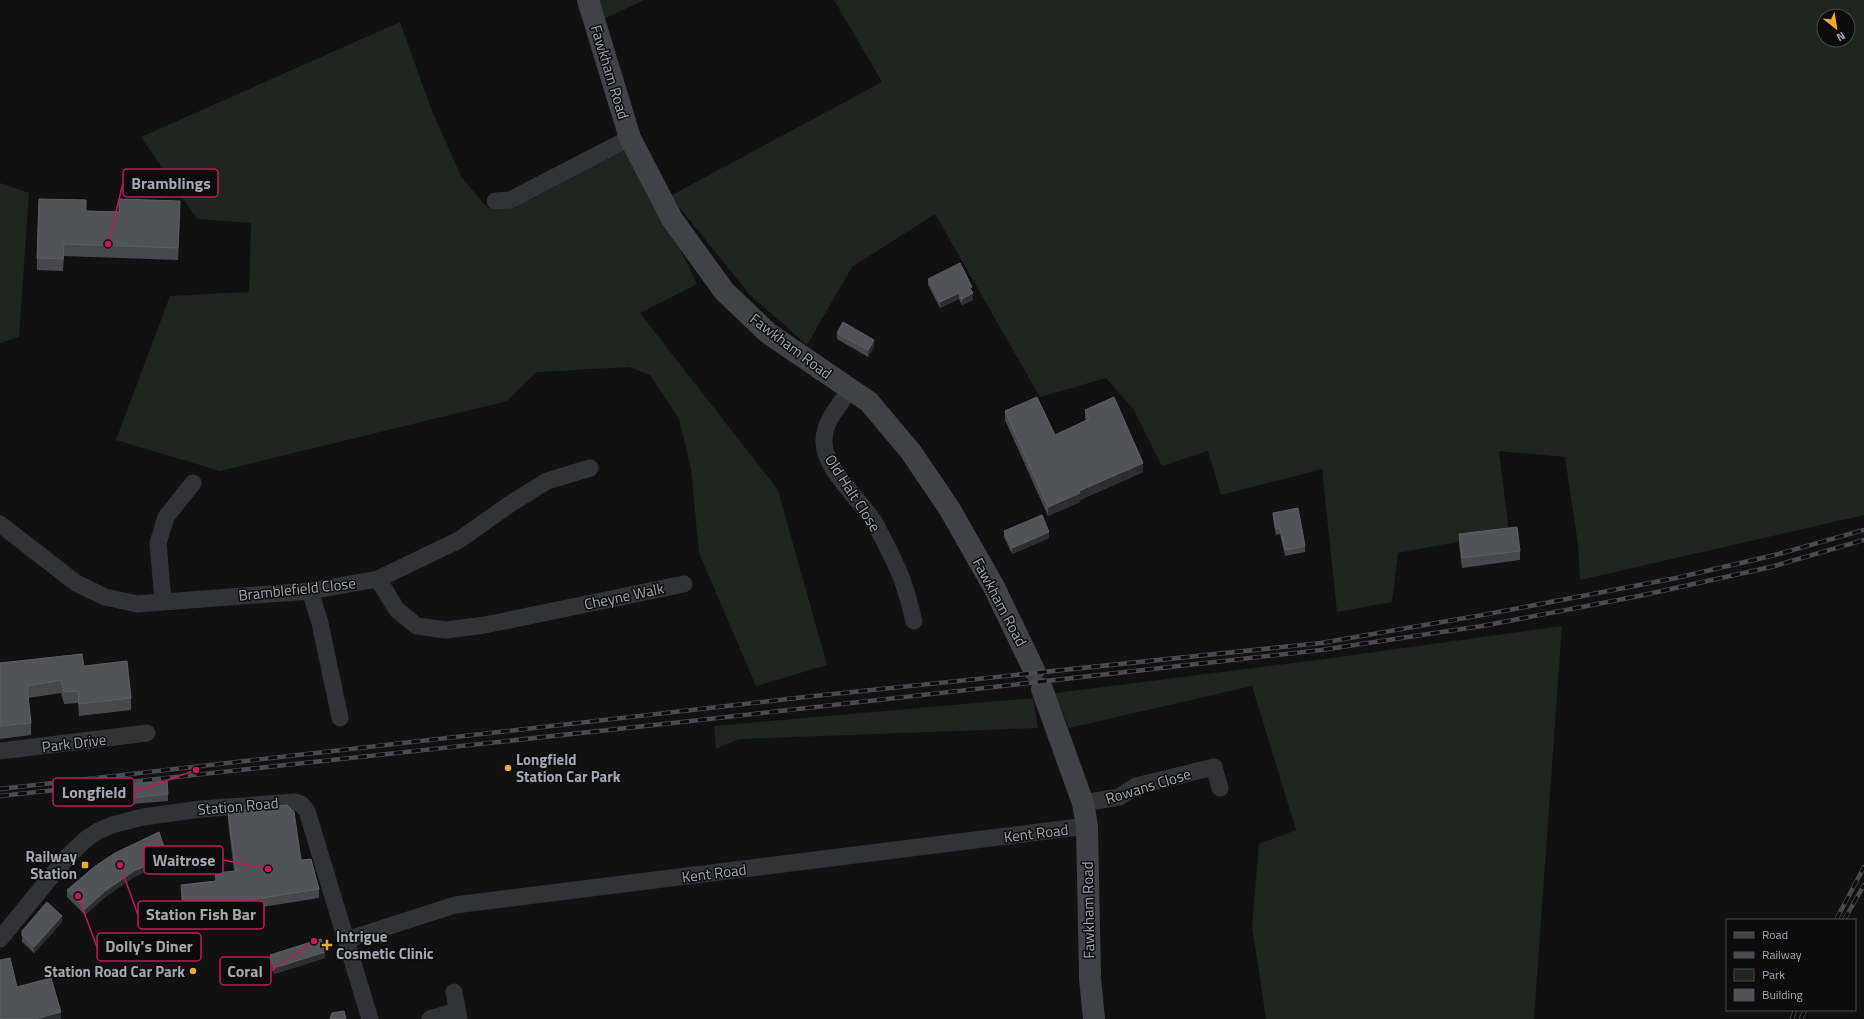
<svg xmlns="http://www.w3.org/2000/svg" width="1864" height="1019" font-family="'Titillium Web',sans-serif">
<style>
.green{fill:#1d251e;fill-rule:evenodd}
.lines{fill:none;stroke-linecap:round;stroke-linejoin:round}
.street{stroke:#323337;stroke-width:17}
.secondary{stroke:#404247;stroke-width:22}
.rail-casing{stroke:#494b50;stroke-width:4.5}
.rail{stroke:#0c0c0d;stroke-width:3;stroke-dasharray:9;stroke-linecap:butt}
.wall{fill:#47484d}
.shaded-wall{fill:#2d2e31}
.building{fill:#515358;stroke:#5e6066}
.poi-dot{fill:#ecab30;stroke:#0c0c0d;stroke-width:1.5}
.labels{text-anchor:middle;dominant-baseline:central;stroke-width:3;stroke-linejoin:round;paint-order:stroke}
.street-label{font-size:15px;fill:#a3a8b3;stroke:#0c0c0d}
.poi-label{font-size:15px;font-weight:bold;fill:#a3a8b3;stroke:#0c0c0d;text-anchor:start}
.leader{fill:none;stroke:#c2185b;stroke-width:1.5}
.callout-dot{fill:#c2185b;stroke:#0c0c0d;stroke-width:1.5}
.callout{fill:#0c0c0d;stroke:#c2185b;stroke-width:1.5}
.callout-label{font-size:16px;text-anchor:middle;font-weight:bold;fill:#a3a8b3}
</style>
<rect width="100%" height="100%" fill="#111112"/>
<path class="green" d="M 598,0 L 644,0 L 606,18 Z
M 834,0 L 1864,0 L 1864,515 L 1580,580 L 1578,545 L 1565,457 L 1499,451 L 1509,532 L 1398,553 L 1392,602 L 1337,612 L 1322,469 L 1221,495 L 1208,451 L 1162,466 L 1134,410 L 1106,378 L 1040,397 L 935,214 L 852,267 L 807,345 L 750,295 L 670,196 L 882,82 ZM 1824,16 L 1848,16 L 1848,40 L 1824,40 Z
M 400,22 L 432,111 L 462,178 L 488,208 L 511,207 L 626,150 L 647,180 L 697,284 L 640,313 L 778,490 L 827,665 L 756,686 L 699,553 L 691,469 L 679,419 L 650,375 L 629,367 L 537,372 L 507,401 L 220,471 L 116,440 L 170,296 L 249,292 L 251,223 L 197,219 L 141,137 Z
M 0,183 L 29,193 L 19,337 L 0,343 Z
M 1562,626 L 1534,1019 L 1266,1019 L 1252,926 L 1259,844 L 1296,830 L 1252,686 L 1069,728 L 1055,693 L 1317,660 Z
M 1033,698 L 1038,728 L 739,739 L 716,749 L 714,726 Z"/>
<g class="lines">
<path class="street" d="M 495,201 L 510,200 L 630,138
M 850,390 C 839,406 823,422 824,443 C 826,473 862,500 876,525 C 885,543 898,566 904,585 C 908,597 911,609 914,621
M 0,524 L 76,583 L 105,597 L 137,604 L 310,591 L 378,579 L 459,540 L 510,504 L 547,481 L 590,468
M 378,579 L 397,610 L 417,626 L 446,630 L 485,625 L 684,584
M 310,591 L 320,623 L 340,718
M 163,601 L 158,543 L 166,517 L 193,483
M 0,751 L 147,733
M 1083,803 L 1119,797 L 1136,786 L 1214,767 L 1220,788
M 0,939 L 68,856 L 86,839 L 98,831 L 112,825 L 143,817 L 201,809 L 295,802 L 301,804 L 307,811 L 370,1019
M 346,940 L 455,905 L 1087,826
M 454,992 L 459,1019
M 430,1019 L 457,1011"/>
<path class="secondary" d="M 588,0 L 630,138 L 672,219 L 724,291 L 768,333 L 869,402 L 911,452 L 949,508 L 994,587 L 1034,670
M 1042,689 L 1083,803 L 1087,826 L 1090,978 L 1094,1019"/>
<g class="rail-casing">
<path id="rail" d="M 0,789 L 814,696 L 1321,643 L 1488,614 L 1676,578 L 1775,555 L 1864,530
M 0,796 L 691,721 L 1321,650 L 1482,626 L 1639,596 L 1771,567 L 1864,540
M 1836,920 L 1864,867
M 1844,920 L 1864,885
M 1792,1019 L 1795,1010
M 1801,1019 L 1805,1010"/>
</g>
<use href="#rail" class="rail"/>
</g>
<path class="wall" d="M 86,211 L 180,213 L 178,260 L 64,256 L 63,271 L 37,270 L 37,258 Z
M 928,279 L 972,292 L 973,300 L 962,305 L 959,299 L 940,308 L 928,285 Z
M 837,333 L 874,346 L 868,357 L 837,339 Z
M 1085,410 L 1143,472 L 1080,500 L 1080,502 L 1048,516 L 1005,420 L 1005,411 L 1055,435 L 1086,421 L 1085,418 Z
M 1273,513 L 1305,546 L 1305,552 L 1285,556 L 1280,534 L 1276,535 L 1273,519 Z
M 1004,531 L 1049,538 L 1012,554 L 1004,537 Z
M 1459,534 L 1520,551 L 1520,560 L 1462,568 L 1459,543 Z
M 0,663 L 84,666 L 131,698 L 131,710 L 79,716 L 78,703 L 64,704 L 61,693 L 28,698 L 31,723 L 31,735 L 0,739 Z
M 120,785 L 168,794 L 168,801 L 121,805 Z
M 228,812 L 301,860 L 319,889 L 319,898 L 217,914 L 217,920 L 184,923 L 181,894 L 181,885 L 215,881 L 234,871 L 228,821 Z
M 167,862 L 134,877 L 105,897 L 85,915 L 67,897 L 67,890 Z
M 62,922 L 34,953 L 22,942 L 22,931 Z
M 270,955 L 325,958 L 274,974 L 270,961 Z"/>
<path class="shaded-wall" d="M 180,201 L 180,213 L 178,260 L 178,248 Z
M 959,293 L 959,299 L 940,308 L 940,302 Z
M 973,293 L 973,300 L 962,305 L 962,299 Z
M 874,340 L 874,346 L 868,357 L 868,350 Z
M 1143,463 L 1143,472 L 1080,500 L 1080,502 L 1048,516 L 1048,507 L 1079,491 Z
M 1049,532 L 1049,538 L 1012,554 L 1012,548 Z
M 167,856 L 167,862 L 134,877 L 105,897 L 85,915 L 85,909 L 105,891 L 134,871 Z
M 62,916 L 62,922 L 34,953 L 34,947 Z
M 325,952 L 325,958 L 274,974 L 274,968 Z
M 61,1012 L 61,1019 L 35,1019 Z"/>
<path class="building" d="M 39,199 L 86,200 L 86,211 L 119,212 L 119,199 L 180,201 L 178,248 L 64,244 L 63,259 L 37,258 Z
M 960,263 L 972,287 L 970,288 L 973,293 L 962,299 L 959,293 L 940,302 L 928,279 Z
M 843,322 L 874,340 L 868,350 L 837,333 Z
M 1037,397 L 1055,435 L 1089,419 L 1085,410 L 1114,397 L 1143,463 L 1079,491 L 1080,493 L 1048,507 L 1005,411 Z
M 1298,508 L 1305,546 L 1285,550 L 1280,528 L 1276,529 L 1273,513 Z
M 1042,515 L 1049,532 L 1012,548 L 1004,531 Z
M 1517,527 L 1520,551 L 1462,558 L 1459,534 Z
M 82,654 L 84,666 L 127,661 L 131,698 L 79,704 L 78,691 L 64,692 L 61,680 L 27,686 L 31,723 L 0,726 L 0,663 Z
M 167,781 L 168,794 L 121,799 L 120,785 Z
M 287,805 L 294,812 L 301,860 L 311,859 L 319,889 L 217,905 L 217,911 L 184,914 L 181,885 L 216,881 L 215,873 L 236,871 L 228,812 Z
M 159,832 L 167,856 L 134,871 L 105,891 L 85,909 L 67,890 L 94,867 L 115,853 Z
M 47,902 L 62,916 L 34,947 L 22,935 L 22,931 Z
M 321,939 L 325,952 L 274,968 L 270,955 Z
M 10,958 L 17,987 L 51,978 L 61,1012 L 35,1019 L 0,1019 L 0,960 Z
M 344,1011 L 346,1019 L 330,1019 L 332,1013 Z"/>
<g class="poi-dot">
<circle cx="508" cy="768" r="4"/>
<rect x="81" y="861" width="8" height="8" rx="2"/>
<path d="M325 939h4v4h4v4h-4v4h-4v-4h-4v-4h4z"/>
<circle cx="193" cy="971" r="4"/>
</g>
<g class="labels">
<g class="street-label">
<text transform="translate(610 72) rotate(73)">Fawkham Road</text>
<text transform="translate(791 346) rotate(37)">Fawkham Road</text>
<text transform="translate(853 493) rotate(57)">Old Halt Close</text>
<text transform="translate(297 589) rotate(-6)">Bramblefield Close</text>
<text transform="translate(624 596) rotate(-12)">Cheyne Walk</text>
<text transform="translate(1000 602) rotate(62)">Fawkham Road</text>
<text transform="translate(74 743) rotate(-7)">Park Drive</text>
<text transform="translate(1148 786) rotate(-17)">Rowans Close</text>
<text transform="translate(238 806) rotate(-5)">Station Road</text>
<text transform="translate(1036 833) rotate(-7)">Kent Road</text>
<text transform="translate(714 873) rotate(-7)">Kent Road</text>
<text transform="translate(1088 910) rotate(-91)">Fawkham Road</text>
</g>
<g class="poi-label">
<text x="516" y="759">Longfield<tspan x="516" dy="17">Station Car Park</tspan></text>
<text x="77" y="856" text-anchor="end">Railway<tspan x="77" dy="17">Station</tspan></text>
<text x="336" y="936">Intrigue<tspan x="336" dy="17">Cosmetic Clinic</tspan></text>
<text x="185" y="971" text-anchor="end">Station Road Car Park</text>
</g>
</g>
<path class="leader" d="M108 244L123 183M196 770L134 792M268 869L223 860M120 865L138 915M78 896L97 947M314 941L271 971"/>
<g class="callout-dot">
<circle cx="108" cy="244" r="4"/>
<circle cx="196" cy="770" r="4"/>
<circle cx="268" cy="869" r="4"/>
<circle cx="120" cy="865" r="4"/>
<circle cx="78" cy="896" r="4"/>
<circle cx="314" cy="941" r="4"/>
</g>
<g class="callout">
<rect x="123" y="169" width="95" height="28" rx="4"/>
<rect x="53" y="778" width="81" height="28" rx="4"/>
<rect x="144" y="846" width="79" height="28" rx="4"/>
<rect x="138" y="901" width="126" height="28" rx="4"/>
<rect x="97" y="933" width="104" height="28" rx="4"/>
<rect x="220" y="957" width="51" height="28" rx="4"/>
</g>
<g class="callout-label">
<text x="171" y="189">Bramblings</text>
<text x="94" y="798">Longfield</text>
<text x="184" y="866">Waitrose</text>
<text x="201" y="920">Station Fish Bar</text>
<text x="149" y="952">Dolly's Diner</text>
<text x="245" y="977">Coral</text>
</g>
<rect x="1726" y="919" width="130" height="92" fill="#0c0c0d" stroke="#484a4f"/>
<rect x="1734" y="932" width="20" height="6" fill="#404247" stroke="#484a4f"/>
<text x="1762" y="939" font-size="12" fill="#a3a8b3">Road</text>
<rect x="1734" y="952" width="20" height="6" fill="#494b50" stroke="#484a4f"/>
<text x="1762" y="959" font-size="12" fill="#a3a8b3">Railway</text>
<rect x="1734" y="969" width="20" height="12" fill="#1d251e" stroke="#484a4f"/>
<text x="1762" y="979" font-size="12" fill="#a3a8b3">Park</text>
<rect x="1734" y="989" width="20" height="12" fill="#515358" stroke="#484a4f"/>
<text x="1762" y="999" font-size="12" fill="#a3a8b3">Building</text>
<g transform="translate(1836 28) rotate(150)"><circle r="19" fill="#0c0c0d" stroke="#484a4f"/>
<path d="M0-3L7 15L0 10L-7 15Z" fill="#ecab30"/>
<text y="-6" font-size="11" font-weight="bold" text-anchor="middle" fill="#a3a8b3">N</text>
</g>
</svg>
